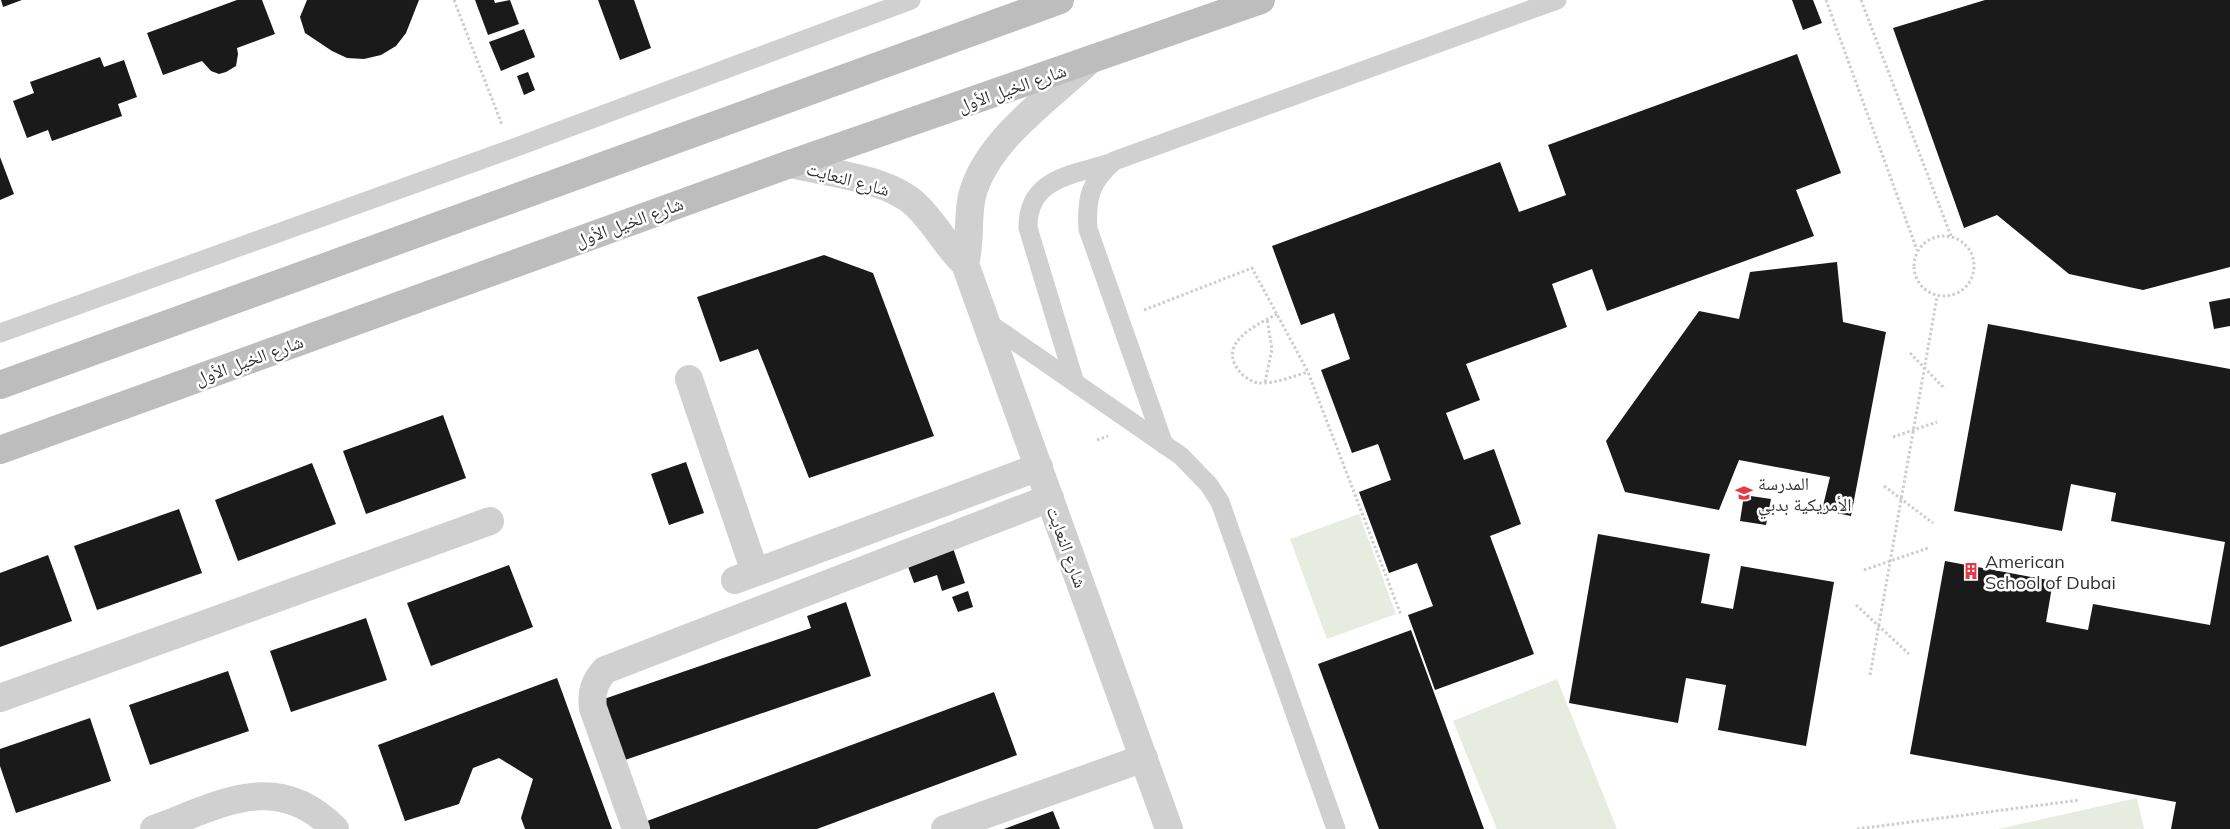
<svg xmlns="http://www.w3.org/2000/svg" width="2230" height="829" font-family="Mulish,'Noto Naskh Arabic',sans-serif">
<style>
.green{fill:#e6ecdf}
.building{fill:#1a1a1a}
.lines{fill:none;stroke-linecap:round;stroke-linejoin:round}
.path{stroke:#cdcdcd;stroke-width:3;stroke-dasharray:2.5 2.5;stroke-linecap:butt}
.service{stroke:#d0d0d0;stroke-width:19}
.minor{stroke:#d0d0d0;stroke-width:28}
.tertiary{stroke:#d0d0d0;stroke-width:28}
.secondary{stroke:#bdbdbd;stroke-width:28}
.labels{text-anchor:middle;dominant-baseline:central;stroke-width:5;stroke-linejoin:round;paint-order:stroke}
.street-label{font-size:18px;fill:#333;stroke:#fff}
.poi-label{font-size:18px;fill:#333;stroke:#fff;text-anchor:start}
</style>
<rect width="100%" height="100%" fill="#fff"/>
<path class="green" d="M 1359,514 L 1396,614 L 1327,639 L 1290,539 Z
M 1557,679 L 1617,829 L 1497,829 L 1453,721 Z
M 2137,798 L 2144,829 L 1998,829 Z"/>
<path class="building" d="M 1,0 L 22,0 L 3,7 Z
M 237,0 L 262,0 L 275,34 L 237,48 L 238,54 L 236,66 L 226,72 L 219,74 L 211,71 L 202,61 L 163,75 L 147,33 Z
M 307,0 L 419,0 L 406,33 L 396,46 L 381,55 L 364,59 L 347,58 L 332,51 L 305,33 L 300,17 Z
M 475,0 L 494,0 L 495,3 L 510,0 L 519,24 L 488,35 Z
M 598,0 L 634,0 L 651,48 L 620,60 Z
M 1792,0 L 1813,0 L 1822,23 L 1803,30 Z
M 1985,0 L 2230,0 L 2230,267 L 2143,290 L 2069,274 L 1997,215 L 1964,228 L 1893,28 Z
M 524,29 L 535,57 L 501,71 L 489,42 Z
M 1797,54 L 1841,173 L 1796,190 L 1814,236 L 1607,311 L 1592,269 L 1552,284 L 1567,327 L 1466,364 L 1480,400 L 1446,413 L 1464,460 L 1494,449 L 1521,524 L 1490,536 L 1534,654 L 1435,690 L 1408,615 L 1433,606 L 1417,563 L 1389,573 L 1359,492 L 1391,480 L 1378,444 L 1352,453 L 1321,370 L 1350,359 L 1334,313 L 1301,325 L 1272,246 L 1500,162 L 1519,212 L 1566,195 L 1548,145 Z
M 100,57 L 104,67 L 124,60 L 137,97 L 118,104 L 122,116 L 52,141 L 48,130 L 27,138 L 13,101 L 34,93 L 30,82 Z
M 528,72 L 535,90 L 524,95 L 517,76 Z
M 0,157 L 14,194 L 0,200 Z
M 824,255 L 873,273 L 934,436 L 809,478 L 758,349 L 720,362 L 697,297 Z
M 1837,262 L 1843,322 L 1886,332 L 1851,516 L 1822,510 L 1830,477 L 1739,460 L 1719,510 L 1625,492 L 1606,441 L 1699,311 L 1739,319 L 1750,272 Z
M 2230,298 L 2230,326 L 2214,329 L 2209,302 Z
M 1988,324 L 2230,369 L 2230,829 L 2171,829 L 2176,802 L 1910,754 L 1945,561 L 2053,581 L 2046,622 L 2088,630 L 2093,604 L 2210,625 L 2225,542 L 2111,521 L 2116,493 L 2071,484 L 2062,531 L 1954,511 Z
M 443,415 L 466,478 L 366,514 L 343,451 Z
M 686,462 L 704,513 L 669,525 L 651,474 Z
M 312,463 L 336,524 L 238,561 L 215,500 Z
M 1744,495 L 1771,499 L 1766,525 L 1740,521 Z
M 179,509 L 202,573 L 97,610 L 74,546 Z
M 1598,534 L 1710,554 L 1701,603 L 1733,609 L 1741,566 L 1834,582 L 1806,746 L 1718,730 L 1726,685 L 1686,678 L 1678,723 L 1569,703 Z
M 953,548 L 965,583 L 942,591 L 937,575 L 914,583 L 907,564 Z
M 48,555 L 72,621 L 0,647 L 0,573 Z
M 509,565 L 533,627 L 431,666 L 407,603 Z
M 968,591 L 973,607 L 958,612 L 952,597 Z
M 846,602 L 871,676 L 622,761 L 601,700 L 811,628 L 807,616 Z
M 366,618 L 387,680 L 291,712 L 270,651 Z
M 1411,630 L 1484,829 L 1379,829 L 1318,664 Z
M 228,671 L 249,731 L 150,765 L 129,705 Z
M 557,678 L 612,829 L 525,829 L 521,818 L 533,779 L 499,758 L 473,768 L 459,804 L 405,821 L 378,745 Z
M 994,692 L 1017,755 L 817,829 L 650,829 L 647,821 Z
M 90,718 L 111,781 L 16,813 L 0,766 L 0,749 Z
M 1053,811 L 1060,829 L 1004,829 Z"/>
<g class="lines">
<path class="path" d="M 454,0 L 502,125
M 1826,0 L 1917,250
M 1861,0 L 1951,236
M1914 266a30 30 0 1 1 60 0a30 30 0 1 1-60 0Z
M 1144,310 L 1252,268 L 1308,372 L 1401,615
M 1277,314 C 1259,324 1219,341 1237,368 C 1242,376 1251,382 1259,383 C 1275,384 1294,376 1308,372
M 1910,353 L 1945,389
M 1265,382 L 1272,349 L 1267,319
M 1893,437 L 1937,422
M 1097,440 L 1108,436
M 1884,486 L 1933,523
M 1864,570 L 1928,548
M 1856,605 L 1909,654
M 1870,675 L 1937,297
M 1857,829 L 2080,800"/>
<path class="service" d="M 987,322 L 1181,456 L 1209,485 L 1220,502 L 1336,829
M 0,333 L 511,149 L 911,0
M 1075,383 L 1028,228 C 1027,178 1073,175 1110,163
M 1164,445 L 1088,229 C 1086,198 1090,182 1114,161 L 1557,0"/>
<path class="minor" d="M 689,379 L 755,572
M 735,580 L 1039,467
M 0,698 L 490,521
M 154,829 C 220,805 276,769 335,829
M 636,829 L 593,708 C 591,693 594,682 605,670 L 1050,498
M 945,829 L 1144,758"/>
<path class="tertiary" d="M 790,164 C 828,173 887,178 916,205 C 935,223 946,246 965,264 L 1169,829
M 965,264 C 971,242 967,218 972,196 C 986,141 1048,99 1089,61"/>
<path class="secondary" d="M 0,385 L 1060,0
M 0,450 L 790,164 L 1261,0"/>
</g>
<defs>
<g id="school-bare" transform="scale(1.35)"><path d="M0-5L7-2L0 1L-7-2ZM-4 1L0 2.5L4 1V4Q0 6-4 4Z" fill="#e63946" stroke="#fff" stroke-width="2.5" paint-order="stroke"/></g>
<g id="building-bare" transform="scale(1.35)"><path d="M-4-6H4V6H1V3H-1V6H-4ZM-2.5-4.3h1.7v1.8h-1.7ZM.8-4.3h1.7v1.8H.8ZM-2.5-1h1.7V.8h-1.7ZM.8-1h1.7V.8H.8Z" fill="#e63946" stroke="#fff" stroke-width="2.5" paint-order="stroke"/></g>
</defs>
<g fill-rule="evenodd">
<use href="#school-bare" x="1744" y="493"/>
<use href="#building-bare" x="1971" y="571"/>
</g>
<g class="labels">
<g class="street-label">
<text transform="translate(1012 88) rotate(-19)">شارع الخيل الأول</text>
<text transform="translate(848 179) rotate(15)">شارع النعايت</text>
<text transform="translate(629 222) rotate(-20)">شارع الخيل الأول</text>
<text transform="translate(249 360) rotate(-20)">شارع الخيل الأول</text>
<text transform="translate(1067 547) rotate(70)">شارع النعايت</text>
</g>
<g class="poi-label">
<text x="1758" y="483">المدرسة<tspan x="1758" dy="21">الأمريكية بدبي</tspan></text>
<text x="1985" y="561">American<tspan x="1985" dy="21">School of Dubai</tspan></text>
</g>
</g>
</svg>
